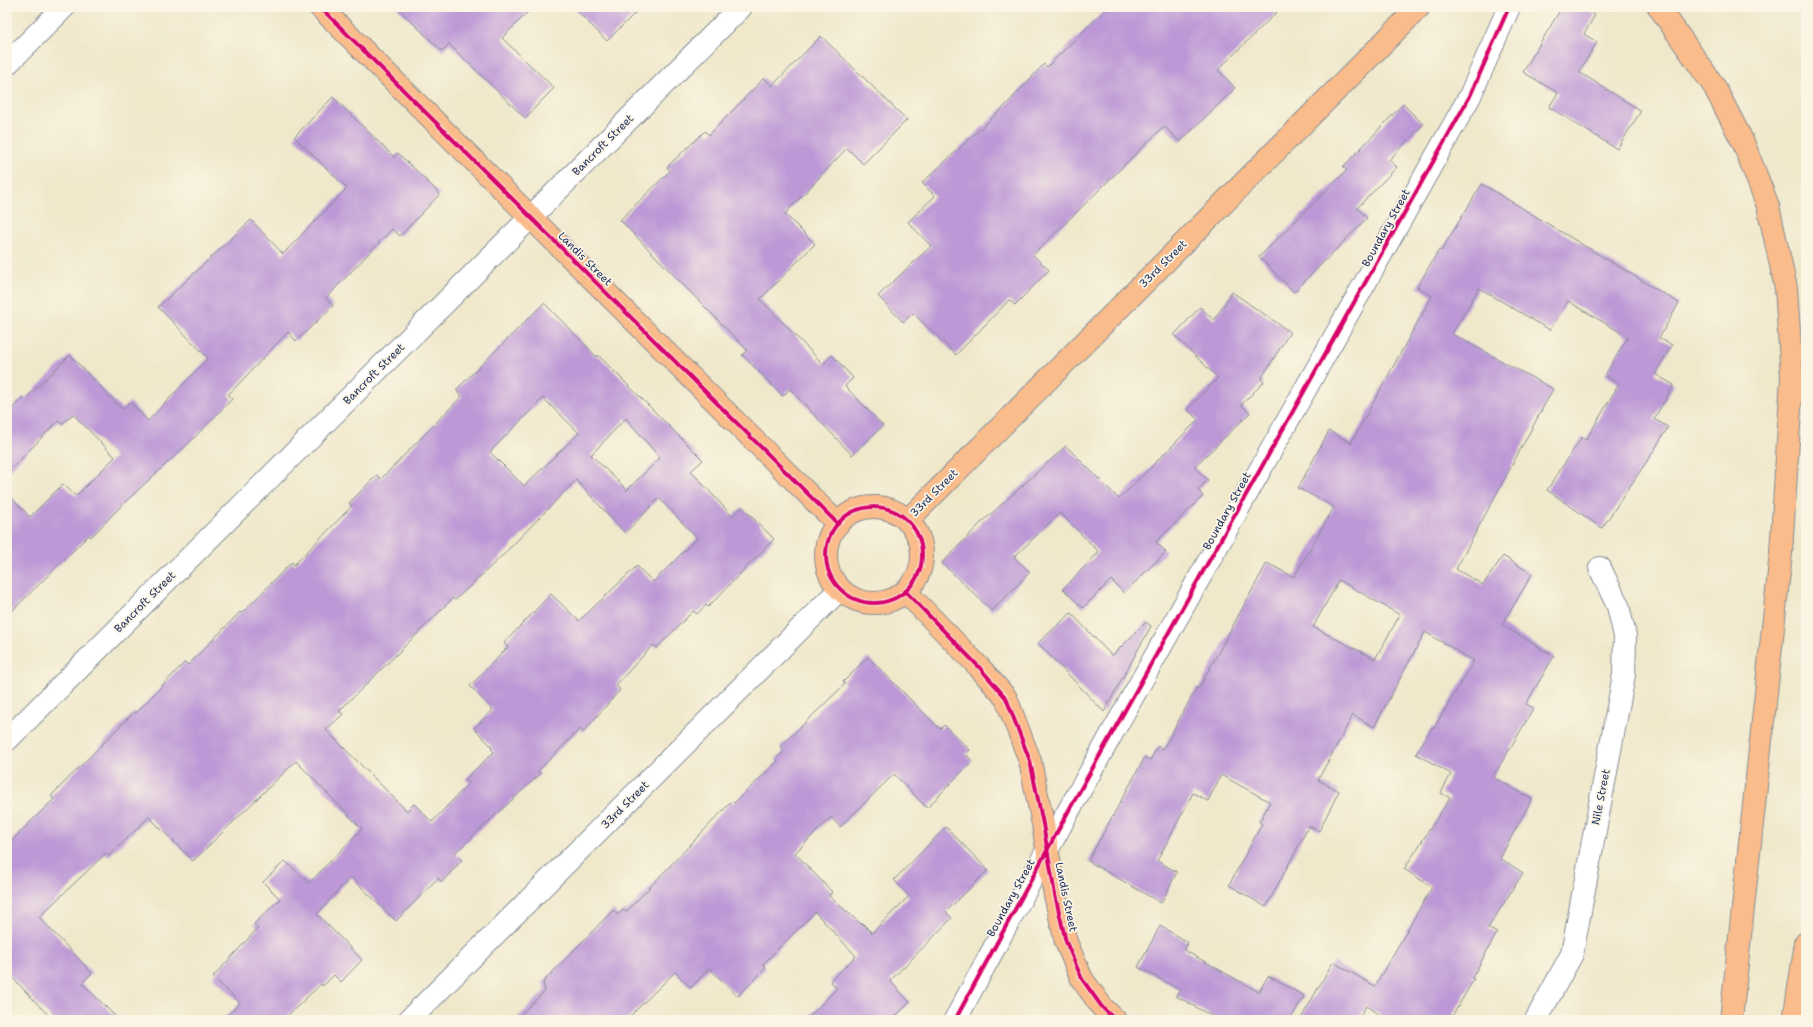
<svg xmlns="http://www.w3.org/2000/svg" width="1813" height="1027" font-family="'Shantell Sans',sans-serif">
<style>
.building{fill:#bc98d6;fill-rule:evenodd}
.lines{fill:none;stroke-linecap:round;stroke-linejoin:round}
.minor-casing{stroke:#858c94;stroke-width:24}
.major-casing{stroke:#858c94;stroke-width:24}
.highway-casing{stroke:#858c94;stroke-width:24}
.minor{stroke:#fff;stroke-width:22}
.major{stroke:#fabc8b;stroke-width:22}
.highway{stroke:#fabc8b;stroke-width:22}
.cycleway-casing{stroke:#fcf5e5;stroke-width:6}
.cycleway{stroke:#d6006c;stroke-width:4}
.labels{text-anchor:middle;dominant-baseline:central;stroke-width:3.5;stroke-linejoin:round;paint-order:stroke}
.street-label{font-size:11px;fill:#1b2f5e;stroke:#fcf5e5}
</style>
<rect width="100%" height="100%" fill="#fcf5e5"/>
<filter id="ink" filterUnits="userSpaceOnUse"><feTurbulence type="fractalNoise" baseFrequency=".025" numOctaves="2"/><feDisplacementMap in="SourceGraphic" scale="8" xChannelSelector="R" yChannelSelector="G"/><feConvolveMatrix kernelMatrix="1 2 1 2 8 2 1 2 1" color-interpolation-filters="sRGB"/></filter>
<filter id="wash" filterUnits="userSpaceOnUse"><feTurbulence type="fractalNoise" baseFrequency=".012" numOctaves="4" result="noise"/><feDisplacementMap in="SourceGraphic" scale="16" xChannelSelector="R" yChannelSelector="G"/><feGaussianBlur stdDeviation="0.9" result="paint"/><feColorMatrix in="noise" values="0 0 0 0 0 0 0 0 0 0 0 0 0 0 0 0 0 1.4 0 .05"/><feComposite in="paint" operator="in"/></filter>
<g filter="url(#wash)">
<rect width="100%" height="100%" fill="#efe8cb"/>
<g id="blocks">
<path class="building" d="M 396,7 L 533,7 L 502,38 L 554,88 L 525,118 L 449,44 L 442,51 Z
M 573,7 L 641,7 L 607,41 Z
M 1108,7 L 1282,7 L 1218,70 L 1235,88 L 1180,142 L 1164,126 L 1033,255 L 1049,270 L 1015,305 L 1009,300 L 956,355 L 913,313 L 903,322 L 878,296 L 931,246 L 908,222 L 935,196 L 922,183 L 1005,106 L 1044,64 L 1047,67 Z
M 1562,7 L 1582,7 L 1595,15 L 1584,34 L 1597,42 L 1579,72 L 1641,111 L 1617,149 L 1549,107 L 1558,93 L 1523,72 Z
M 821,36 L 907,120 L 863,164 L 847,148 L 785,214 L 815,244 L 760,299 L 823,364 L 832,355 L 853,378 L 845,386 L 883,426 L 852,455 L 790,389 L 783,396 L 742,355 L 747,350 L 620,220 L 670,171 L 667,167 L 705,131 L 709,135 L 764,78 L 772,86 Z
M 333,97 L 394,157 L 398,153 L 440,194 L 400,236 L 392,229 L 326,298 L 333,306 L 296,341 L 288,332 L 228,395 L 232,399 L 191,441 L 124,503 L 91,537 L 89,535 L 7,616 L 7,493 L 30,517 L 63,484 L 76,496 L 115,457 L 73,414 L 62,424 L 58,421 L 7,473 L 7,414 L 23,397 L 25,399 L 70,355 L 122,409 L 130,402 L 148,421 L 208,358 L 158,307 L 251,220 L 283,254 L 347,188 L 294,137 Z
M 1403,104 L 1423,124 L 1389,160 L 1397,167 L 1357,208 L 1367,218 L 1294,292 L 1259,257 L 1347,170 L 1343,167 Z
M 1482,184 L 1679,303 L 1659,338 L 1672,345 L 1655,374 L 1674,385 L 1654,419 L 1668,427 L 1653,452 L 1602,528 L 1547,490 L 1582,437 L 1586,440 L 1619,384 L 1605,375 L 1628,337 L 1568,301 L 1550,330 L 1479,288 L 1452,334 L 1553,389 L 1456,569 L 1483,585 L 1503,556 L 1532,574 L 1502,625 L 1554,656 L 1526,704 L 1534,708 L 1493,777 L 1532,799 L 1500,858 L 1523,873 L 1488,928 L 1497,933 L 1472,978 L 1474,979 L 1450,1020 L 1387,1020 L 1366,1006 L 1358,1020 L 1300,1020 L 1333,962 L 1375,986 L 1432,887 L 1404,869 L 1450,798 L 1441,793 L 1451,774 L 1416,754 L 1432,727 L 1434,728 L 1474,661 L 1425,632 L 1374,727 L 1353,715 L 1318,780 L 1339,791 L 1319,831 L 1309,826 L 1266,907 L 1229,885 L 1262,824 L 1259,822 L 1270,802 L 1221,775 L 1208,801 L 1193,793 L 1157,861 L 1177,872 L 1161,903 L 1088,861 L 1145,757 L 1150,760 L 1158,746 L 1163,749 L 1197,687 L 1199,688 L 1267,563 L 1294,577 L 1334,507 L 1298,488 L 1329,431 L 1351,443 L 1432,296 L 1417,287 L 1439,250 L 1441,251 ZM 1339,580 L 1400,615 L 1375,659 L 1313,627 Z
M 1232,292 L 1290,332 L 1261,379 L 1264,382 L 1241,405 L 1250,413 L 1194,467 L 1208,480 L 1198,490 L 1203,496 L 1156,542 L 1166,552 L 1124,593 L 1111,580 L 1083,608 L 1063,589 L 1099,552 L 1060,513 L 1014,557 L 1030,572 L 992,611 L 942,563 L 980,524 L 1066,446 L 1119,499 L 1198,420 L 1187,409 L 1218,378 L 1174,335 L 1200,307 L 1214,320 Z
M 544,303 L 597,357 L 598,355 L 703,460 L 691,471 L 732,516 L 742,507 L 774,539 L 708,607 L 706,605 L 697,614 L 693,611 L 657,648 L 653,645 L 616,685 L 620,690 L 583,732 L 580,729 L 538,771 L 540,774 L 455,853 L 462,860 L 442,882 L 438,878 L 396,921 L 351,877 L 317,914 L 362,960 L 341,982 L 334,975 L 323,986 L 321,984 L 283,1020 L 222,1020 L 240,1003 L 213,977 L 258,928 L 254,924 L 280,899 L 263,882 L 285,861 L 309,883 L 362,829 L 296,761 L 193,861 L 149,817 L 109,856 L 106,853 L 39,917 L 92,973 L 82,983 L 119,1020 L 53,1020 L 7,972 L 7,845 L 54,799 L 51,796 L 134,712 L 136,713 L 185,662 L 188,665 L 240,612 L 242,613 L 292,562 L 294,565 L 352,506 L 349,503 L 377,475 L 381,479 L 462,396 L 456,390 ZM 543,398 L 579,433 L 524,486 L 490,452 ZM 626,418 L 660,458 L 627,490 L 591,455 ZM 576,480 L 625,533 L 659,498 L 697,538 L 653,582 L 637,566 L 579,621 L 551,594 L 504,643 L 508,647 L 470,686 L 493,710 L 474,728 L 492,747 L 491,749 L 494,752 L 465,779 L 469,783 L 432,822 L 414,804 L 407,811 L 326,730 L 343,714 L 339,711 L 399,652 L 453,598 L 455,600 L 503,555 Z
M 1071,613 L 1112,656 L 1146,622 L 1151,626 L 1104,712 L 1038,643 Z
M 868,657 L 940,729 L 944,725 L 970,750 L 966,754 L 972,761 L 927,808 L 894,774 L 840,827 L 831,817 L 795,853 L 832,892 L 829,896 L 861,924 L 862,923 L 872,933 L 909,896 L 894,880 L 946,827 L 988,870 L 946,912 L 952,918 L 890,981 L 910,1002 L 892,1020 L 806,1020 L 837,988 L 830,981 L 856,956 L 815,912 L 763,964 L 766,968 L 738,996 L 709,968 L 691,988 L 675,972 L 626,1020 L 515,1020 L 545,991 L 543,982 L 613,910 L 618,915 L 623,910 L 626,912 L 732,801 L 734,803 L 778,761 L 776,759 L 784,751 L 780,747 L 845,684 L 843,682 Z
M 1160,926 L 1188,942 L 1184,950 L 1259,992 L 1268,976 L 1304,996 L 1290,1020 L 1219,1020 L 1176,996 L 1180,990 L 1138,967 Z"/>
</g>
</g>
<g filter="url(#ink)">
<use href="#blocks" fill-opacity="0" stroke="#858c94" stroke-width="1"/>
<g class="lines">
<g class="minor-casing">
<path id="minor" d="M 7,64 L 64,7
M 7,740 L 741,7
M 409,1020 L 840,589
M 955,1020 L 1069,810 L 1470,96 L 1509,7
M 1536,1020 L 1572,954 L 1624,675 L 1625,636 L 1618,606 L 1600,568"/>
</g>
<g class="major-casing">
<path id="major" d="M 320,7 L 838,524
M826 555a48 48 0 1 1 96 0a48 48 0 1 1-96 0Z
M 907,521 L 1419,7
M 906,592 L 979,667 L 1006,698 L 1030,761 L 1043,824 L 1055,895 L 1066,942 L 1082,979 L 1102,1007 L 1115,1020"/>
</g>
<g class="highway-casing">
<path id="highway" d="M 1659,7 L 1714,86 L 1743,142 L 1768,206 L 1786,288 L 1792,377 L 1781,553 L 1731,1020
M 1794,1020 L 1806,943"/>
</g>
<use href="#minor" class="minor"/>
<use href="#major" class="major"/>
<use href="#highway" class="highway"/>
<g class="cycleway-casing">
<path id="cycleway" d="M 320,7 L 838,524
M826 555a48 48 0 1 1 96 0a48 48 0 1 1-96 0Z
M 906,592 L 979,667 L 1006,698 L 1030,761 L 1043,824 L 1055,895 L 1066,942 L 1082,979 L 1102,1007 L 1115,1020
M 955,1020 L 1069,810 L 1470,96 L 1509,7"/>
</g>
<use href="#cycleway" class="cycleway"/>
</g>
</g>
<g class="labels">
<g class="street-label">
<text transform="translate(603 145) rotate(-45)">Bancroft Street</text>
<text transform="translate(1386 228) rotate(-61)">Boundary Street</text>
<text transform="translate(585 259) rotate(45)">Landis Street</text>
<text transform="translate(1163 264) rotate(-45)">33rd Street</text>
<text transform="translate(374 374) rotate(-45)">Bancroft Street</text>
<text transform="translate(934 493) rotate(-45)">33rd Street</text>
<text transform="translate(1227 511) rotate(-61)">Boundary Street</text>
<text transform="translate(145 602) rotate(-45)">Bancroft Street</text>
<text transform="translate(1601 797) rotate(-79)">Nile Street</text>
<text transform="translate(625 805) rotate(-45)">33rd Street</text>
<text transform="translate(1066 897) rotate(78)">Landis Street</text>
<text transform="translate(1011 898) rotate(-61)">Boundary Street</text>
</g>
</g>
<rect width="1813" height="1027" fill="none" stroke="#fcf5e5" stroke-width="24"/>
</svg>
